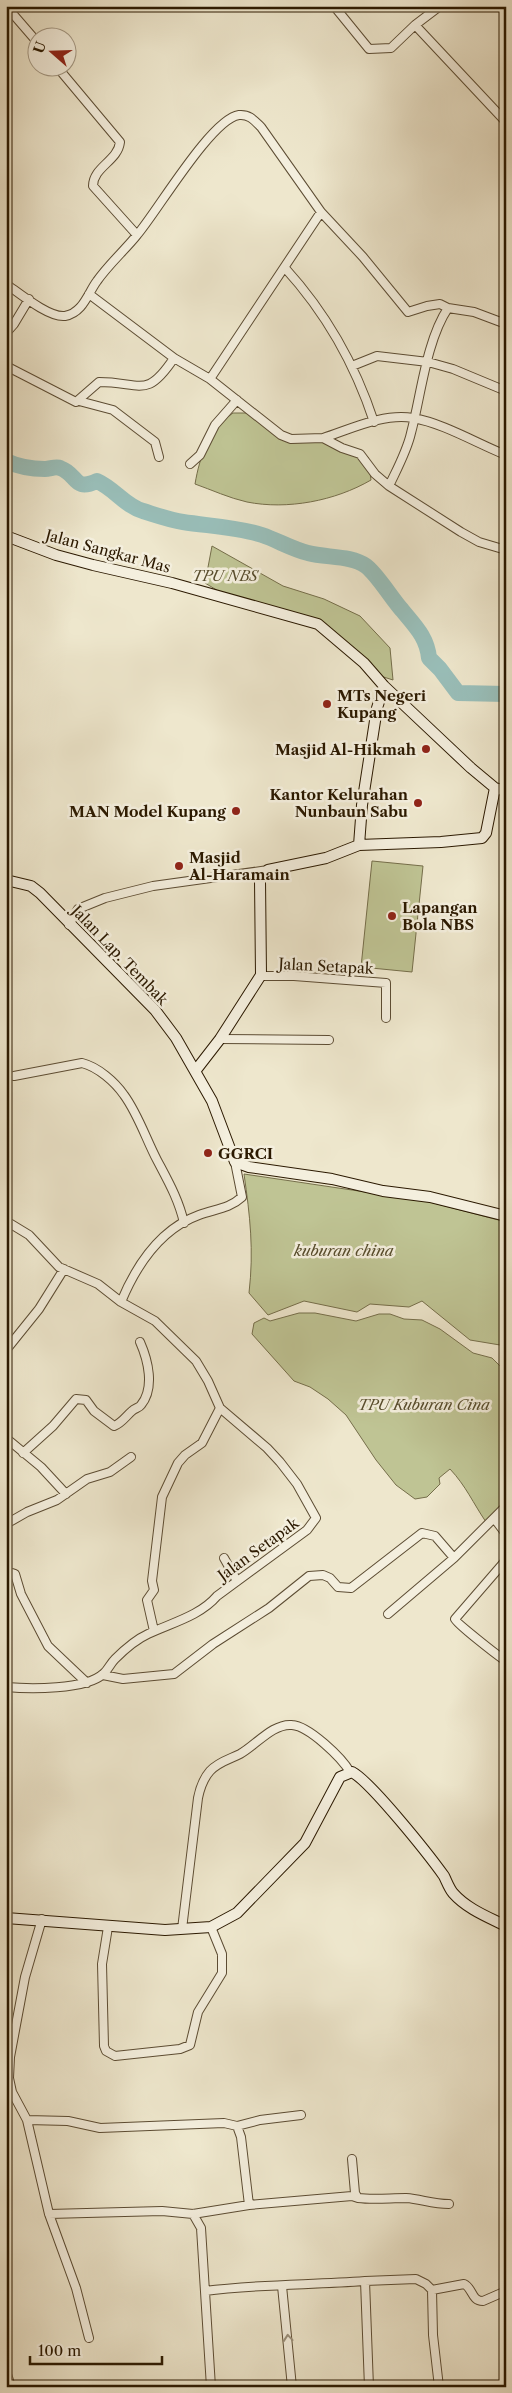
<svg xmlns="http://www.w3.org/2000/svg" width="512" height="2393" font-family="'Libre Caslon Text',serif">
<style>
.green{fill:#bfc494;stroke:#756e4a}
.lines{fill:none;stroke-linecap:round;stroke-linejoin:round}
.river{stroke:#99bfba;stroke-width:16}
.street-casing{stroke:#5c4c33;stroke-width:10}
.secondary-casing{stroke:#2b1900;stroke-width:12}
.street{stroke:#f4efde;stroke-width:8}
.secondary{stroke:#f4efde;stroke-width:10}
.oneway{stroke:#9a8f7a}
.poi-dot{fill:#8f2418;stroke:#f4efde;stroke-width:2}
.labels{text-anchor:middle;dominant-baseline:central;stroke-width:5;stroke-linejoin:round;paint-order:stroke}
.street-label{font-size:15px;fill:#2b1900;stroke:#f4efde}
.park-label{font-size:15px;font-style:italic;fill:#574c2c;stroke:#f4efde}
.poi-label{font-size:15px;font-weight:bold;fill:#2b1900;stroke:#f4efde;text-anchor:start}
</style>
<rect width="100%" height="100%" fill="#eee7cd"/>
<filter id="stains"><feTurbulence type="fractalNoise" baseFrequency=".004" numOctaves="4"/><feColorMatrix values="0 0 0 0 .2 0 0 0 0 .09 0 0 0 0 .02 0 0 0 .5 -.17"/></filter>
<radialGradient id="worn" r=".72"><stop offset=".6" stop-color="#630" stop-opacity="0"/><stop offset="1" stop-color="#630" stop-opacity=".3"/></radialGradient>
<path class="green" d="M 233,413 L 247,413 L 287,439 L 324,442 L 353,448 L 368,457 L 371,480 C 335,501 287,510 247,502 C 229,498 212,490 195,484 C 200,455 209,430 233,413 Z
M 212,546 L 283,586 L 324,599 L 360,616 L 390,648 L 393,680 L 371,673 L 328,634 L 289,611 L 225,595 L 205,583 Z
M 372,861 L 423,866 L 412,972 L 361,967 Z
M 244,1174 L 426,1201 L 506,1222 L 506,1346 L 470,1340 L 422,1301 L 409,1307 L 370,1304 L 357,1312 L 304,1301 L 268,1315 L 249,1293 C 254,1250 250,1216 244,1174 Z
M 299,1313 L 315,1313 L 356,1321 L 379,1314 L 390,1314 L 404,1319 L 422,1320 L 440,1329 L 473,1353 L 492,1358 L 506,1372 L 504,1505 L 486,1522 C 473,1503 466,1486 450,1469 L 439,1478 L 440,1484 L 427,1497 L 415,1499 L 396,1485 L 376,1460 L 346,1415 L 328,1399 L 310,1387 L 294,1381 L 252,1334 L 254,1323 L 264,1318 L 270,1321 Z"/>
<g class="lines">
<path class="river" d="M 6,461 C 19,467 31,469 45,469 C 50,469 56,466 60,468 C 78,474 73,492 97,481 C 115,489 125,506 143,511 C 156,515 170,520 183,522 C 209,526 237,527 262,535 C 277,540 292,549 308,553 C 326,558 351,555 366,566 C 377,574 392,599 402,610 C 415,626 427,637 429,658 L 440,669 L 458,693 L 506,694"/>
<g class="street-casing">
<path id="street" d="M 6,6 L 38,43
M 334,6 L 369,49 L 391,48 L 415,25
M 440,6 L 415,25 L 506,122
M 58,68 L 120,142 C 118,161 93,167 93,186 L 137,235
M 285,268 C 326,313 355,364 374,422
M 6,284 C 19,293 49,318 65,316 C 83,313 88,293 97,281 C 109,264 124,251 137,235 C 157,212 211,119 239,115 C 249,114 254,120 261,127 L 321,212 L 363,257 L 408,312 L 427,306 L 440,304 L 448,308 L 474,312 L 506,324
M 89,294 L 174,358 L 210,379 L 321,212
M 6,333 L 14,324 L 29,299
M 6,366 L 76,402 L 99,382 C 141,382 146,400 174,358
M 352,366 L 377,356 L 428,362 L 453,369 L 506,391
M 210,379 L 281,435 L 291,439 L 323,438 L 342,448 L 360,454 L 375,474 L 389,486 L 461,532 L 479,542 L 506,550
M 79,401 L 113,410 L 155,442 L 159,457
M 323,438 C 351,429 383,413 413,418 C 443,423 478,444 506,455
M 190,464 L 200,455 L 215,425 L 237,400
M 389,486 C 397,469 407,451 411,433 C 421,396 426,341 448,308
M 6,777 L 6,809
M 69,925 L 78,909 L 105,898 L 153,886 L 268,870
M 260,976 L 294,976 L 386,983 L 386,1018
M 220,1039 L 329,1040
M 14,1076 L 82,1063 C 98,1067 115,1082 124,1095 C 138,1114 146,1139 157,1160 C 168,1181 179,1200 184,1223
M 6,1221 L 29,1235 L 59,1267 L 98,1284 L 121,1302 L 155,1321 L 196,1361 L 208,1381 L 220,1408 L 267,1448 L 280,1462 L 297,1484 L 316,1518 L 307,1530 L 217,1596 C 200,1616 171,1623 148,1634 C 137,1639 123,1651 115,1659 C 110,1664 108,1670 103,1674 C 86,1690 29,1689 6,1687
M 121,1302 C 136,1266 160,1229 199,1215 C 215,1209 229,1209 242,1197 L 235,1162
M 6,1350 L 39,1309 L 64,1269
M 6,1438 L 41,1467 L 66,1494
M 23,1453 L 53,1426 L 76,1399 L 86,1400 L 94,1411 L 114,1426 C 122,1423 126,1416 132,1411 C 135,1408 139,1408 141,1405 C 155,1388 148,1360 140,1342
M 506,1506 L 495,1517 L 497,1522 L 506,1534
M 6,1524 L 27,1512 L 57,1500 L 87,1479 L 110,1472 L 131,1457
M 224,1558 L 237,1581
M 506,1560 L 455,1619 C 456,1623 498,1656 506,1661
M 6,1577 L 12,1573 L 15,1574 L 21,1594 L 48,1646 L 87,1683
M 388,1614 L 454,1558 L 495,1517
M 154,1631 L 147,1600 L 154,1590 L 152,1581 L 162,1497 L 178,1463 L 185,1455 L 202,1443 L 220,1408
M 103,1675 L 123,1679 L 174,1674 L 213,1644 L 269,1608 L 309,1576 L 323,1575 L 330,1578 L 338,1587 L 351,1588 L 422,1533 L 435,1536 L 454,1558
M 42,1919 L 25,1977 L 10,2057 L 9,2078 L 12,2092 L 27,2120 L 49,2214 L 76,2288 L 89,2338
M 108,1927 L 102,1964 L 104,2046 L 106,2051 L 115,2056 L 180,2049 L 190,2045 L 198,2012 L 222,1973 L 222,1954 L 211,1927
M 182,1929 L 198,1798 C 200,1788 203,1779 210,1771 C 218,1762 230,1759 240,1754 C 255,1746 273,1723 292,1725 C 309,1726 342,1758 350,1772
M 27,2120 L 68,2121 L 100,2128 L 224,2123 L 237,2126 L 241,2137 L 249,2205
M 237,2126 L 260,2120 L 301,2115
M 352,2159 L 355,2193 L 358,2198 C 374,2200 390,2198 406,2198 C 421,2199 432,2204 449,2204
M 49,2214 L 162,2211 L 193,2214 L 249,2205 L 352,2196 L 358,2198
M 193,2214 L 201,2228 L 211,2387
M 365,2281 L 416,2279 L 426,2284 L 432,2290 L 433,2335 L 439,2387
M 282,2286 L 292,2387
M 432,2290 L 464,2284 C 473,2288 471,2301 483,2301 L 506,2291
M 205,2291 C 258,2284 312,2285 365,2281 L 369,2387
M 6,2371 L 11,2387"/>
</g>
<g class="secondary-casing">
<path id="secondary" d="M 6,536 L 56,555 L 93,565 L 172,583 L 318,624 L 364,663 L 384,686 L 471,768 L 495,788 L 486,833 L 482,838 L 441,842 L 359,845 L 326,858 L 268,870 L 260,880 L 261,975 L 220,1039 L 196,1070
M 495,788 L 506,791
M 359,845 L 362,805 L 377,708 L 384,686
M 6,880 L 31,886 L 40,893 L 155,1010 L 176,1038 L 212,1101 L 235,1162 L 249,1167 L 332,1179 L 383,1191 L 430,1197 L 506,1216
M 6,1918 L 165,1930 L 211,1927 L 237,1913 L 305,1843 L 340,1777 L 352,1772 C 371,1782 429,1855 444,1876 C 447,1882 449,1888 453,1893 C 467,1909 488,1917 506,1926"/>
</g>
<use href="#street" class="street"/>
<use href="#secondary" class="secondary"/>
</g>
<defs><path id="oneway-chevron" d="M-2-3.5L2.5 0L-2 3.5" fill="none" stroke-width="1.6" stroke-linecap="round" stroke-linejoin="round" transform="scale(1.25)"/></defs>
<use class="oneway" href="#oneway-chevron" transform="translate(288 2338) rotate(-95)"/>
<g class="poi-dot">
<circle cx="327" cy="704" r="5"/>
<circle cx="426" cy="749" r="5"/>
<circle cx="418" cy="803" r="5"/>
<circle cx="236" cy="811" r="5"/>
<circle cx="179" cy="866" r="5"/>
<circle cx="392" cy="916" r="5"/>
<circle cx="208" cy="1153" r="5"/>
</g>
<g class="labels">
<g class="street-label">
<text transform="translate(108 551) rotate(15)">Jalan Sangkar Mas</text>
<text transform="translate(120 955) rotate(46)">Jalan Lap. Tembak</text>
<text transform="translate(326 966) rotate(3)">Jalan Setapak</text>
<text transform="translate(258 1549) rotate(-36)">Jalan Setapak</text>
</g>
<g class="park-label">
<text x="225" y="575">TPU NBS</text>
<text x="344" y="1250">kuburan china</text>
<text x="424" y="1404">TPU Kuburan Cina</text>
</g>
<g class="poi-label">
<text x="337" y="695">MTs Negeri<tspan x="337" dy="17">Kupang</tspan></text>
<text x="416" y="749" text-anchor="end">Masjid Al-Hikmah</text>
<text x="408" y="794" text-anchor="end">Kantor Kelurahan<tspan x="408" dy="17">Nunbaun Sabu</tspan></text>
<text x="226" y="811" text-anchor="end">MAN Model Kupang</text>
<text x="189" y="857">Masjid<tspan x="189" dy="17">Al-Haramain</tspan></text>
<text x="402" y="907">Lapangan<tspan x="402" dy="17">Bola NBS</tspan></text>
<text x="218" y="1153">GGRCI</text>
</g>
</g>
<rect width="512" height="2393" fill="none" stroke="#eee7cd" stroke-width="25"/>
<rect x="8" y="8" width="497" height="2378" fill="none" stroke="#2b1900" stroke-width="2.5"/>
<rect x="12" y="12" width="487" height="2368" fill="none" stroke="#2b1900"/>
<g transform="translate(52 52) rotate(290)"><circle r="24" fill="#f4efde" stroke="#a49985"/>
<path d="M0-4L9 19L0 12L-9 19Z" fill="#8f2418"/>
<text y="-8" font-size="14" font-weight="bold" text-anchor="middle" fill="#2b1900">U</text>
</g>
<path d="M30 2356v8h132v-8" fill="none" stroke="#2b1900" stroke-width="2.5"/>
<text x="38" y="2356" font-size="15" fill="#2b1900" stroke="#f4efde" stroke-width="4" paint-order="stroke">100 m</text>
<rect width="100%" height="100%" filter="url(#stains)"/>
<rect width="100%" height="100%" fill="url(#worn)"/>
</svg>
